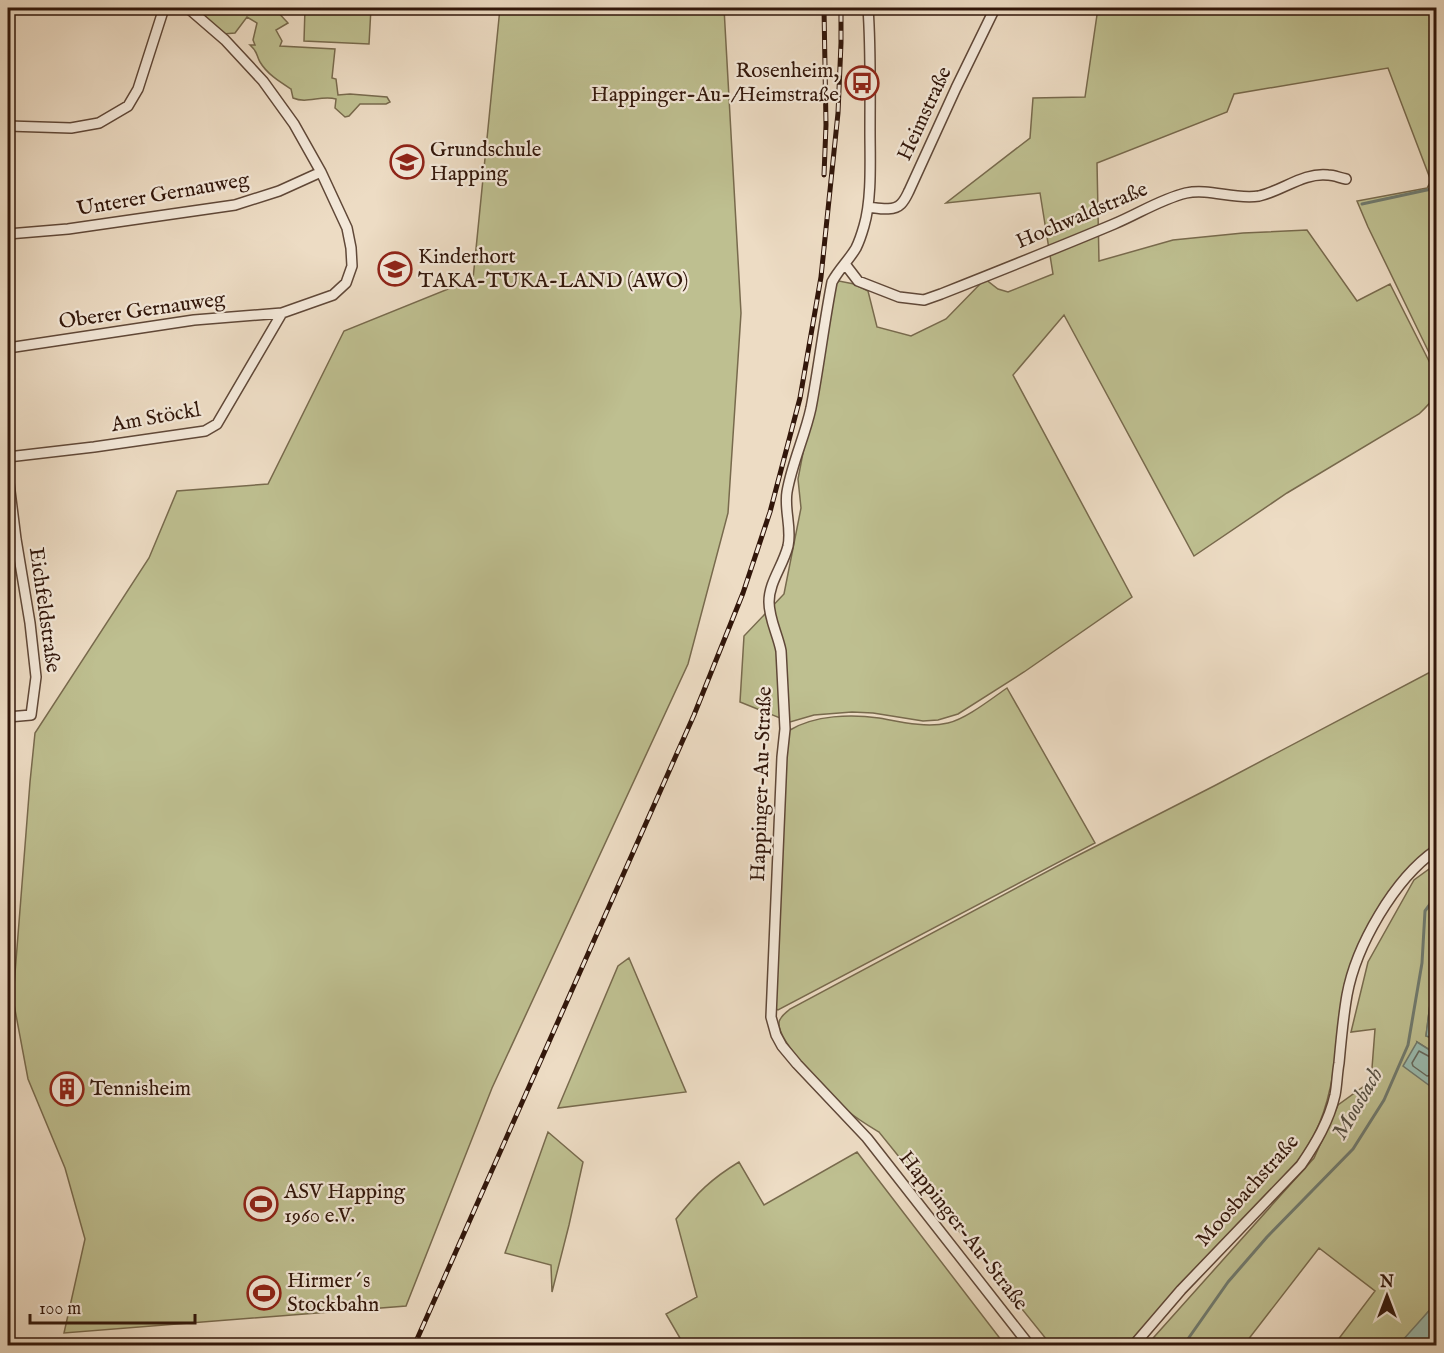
<svg xmlns="http://www.w3.org/2000/svg" width="1444" height="1353" font-family="'IM FELL English',serif">
<style>
.green{fill:#bebf90;stroke:#786a4d;stroke-width:1.5}
.water{fill:#9abcb0;stroke:#707a6e;stroke-width:1.5}
.lines{fill:none;stroke-linecap:round;stroke-linejoin:round}
.shore{stroke:#66695d;stroke-width:1.5}
.stream{stroke:#707a6e;stroke-width:3}
.street-casing{stroke:#604838;stroke-width:12}
.street{stroke:#f3e8d9;stroke-width:9}
.rail-casing{stroke:#31160a;stroke-width:5}
.rail{stroke:#f3e8d9;stroke-width:3;stroke-dasharray:9;stroke-linecap:butt}
.labels{text-anchor:middle;dominant-baseline:central;stroke-width:4.5;stroke-linejoin:round;paint-order:stroke}
.poi-label{font-size:21px;fill:#31160a;stroke:#f3e8d9;text-anchor:start}
.street-label{font-size:21px;fill:#31160a;stroke:#f3e8d9}
.water-label{font-size:22px;font-style:italic;fill:#565044;stroke:#f3e8d9}
</style>
<rect width="100%" height="100%" fill="#eddcc4"/>
<filter id="stains"><feTurbulence type="fractalNoise" baseFrequency=".00333" numOctaves="4"/><feColorMatrix values="0 0 0 0 .2 0 0 0 0 .09 0 0 0 0 .02 0 0 0 .5 -.17"/></filter>
<radialGradient id="worn" r=".72"><stop offset=".6" stop-color="#630" stop-opacity="0"/><stop offset="1" stop-color="#630" stop-opacity=".3"/></radialGradient>
<path class="green" d="M 196,8 L 238,8 L 245,12 L 256,8 L 274,8 L 288,23 L 276,30 L 282,41 L 280,46 L 335,49 L 332,78 L 336,79 L 338,95 L 350,94 L 387,97 L 390,102 L 386,104 L 360,104 L 349,116 L 345,117 L 335,108 L 336,99 C 321,95 307,104 293,98 L 291,89 C 280,82 267,74 260,62 C 256,55 258,52 250,45 L 255,45 L 253,40 L 257,23 L 247,17 L 235,33 L 223,34 Z
M 305,8 L 371,8 L 369,44 L 304,41 Z
M 500,8 L 724,8 L 741,313 L 728,513 L 688,664 L 492,1088 L 406,1306 L 64,1333 L 85,1239 L 65,1168 L 28,1079 L 13,999 L 30,782 L 35,733 L 149,558 L 177,491 L 268,484 L 344,331 L 473,279 Z
M 1098,8 L 1436,8 L 1436,367 L 1368,227 L 1357,201 L 1427,188 L 1431,181 L 1388,68 L 1234,94 L 1227,112 L 1097,163 L 1099,261 L 1173,240 L 1243,233 L 1307,230 L 1357,301 L 1390,284 L 1434,371 C 1441,392 1434,400 1419,414 L 1287,493 L 1194,556 L 1064,315 L 1013,375 L 1132,597 L 1024,672 L 958,714 L 938,720 L 923,721 L 873,713 L 852,712 L 814,715 L 790,722 L 740,702 L 744,636 L 784,594 L 801,508 L 798,479 L 835,285 L 839,281 L 854,284 L 868,291 L 877,327 L 911,336 L 946,319 L 985,279 L 998,289 L 1008,292 L 1053,274 L 1040,193 L 946,203 L 1030,138 L 1033,98 L 1085,97 Z
M 1436,669 L 1436,846 C 1420,863 1401,880 1386,899 C 1369,921 1356,949 1348,976 C 1335,1029 1339,1086 1314,1135 C 1295,1173 1252,1212 1223,1242 C 1190,1276 1158,1310 1127,1345 L 1051,1345 L 879,1132 C 869,1126 857,1119 848,1111 C 833,1098 777,1042 779,1023 C 779,1017 786,1013 790,1009 L 1065,862 L 1214,786 Z
M 1007,688 L 1095,843 L 778,1010 L 776,1009 L 774,1003 L 787,736 L 790,730 C 815,715 851,714 879,718 C 901,722 926,728 948,723 C 966,719 991,699 1007,688 Z
M 1436,864 L 1436,982 L 1431,996 L 1426,1036 L 1436,1039 L 1436,1054 L 1417,1042 L 1430,1086 L 1436,1078 L 1436,1303 L 1402,1342 L 1403,1345 L 1334,1345 L 1375,1291 L 1319,1248 L 1244,1345 L 1146,1346 L 1314,1158 L 1338,1105 L 1371,1081 L 1375,1029 L 1351,1032 L 1368,962 L 1414,880 Z
M 629,958 L 686,1092 L 558,1108 L 618,966 Z
M 548,1132 L 583,1162 L 569,1225 L 552,1292 L 551,1265 L 505,1253 Z
M 857,1152 L 1005,1345 L 684,1345 L 666,1314 L 697,1297 L 676,1219 C 697,1193 711,1179 739,1162 L 764,1205 Z"/>
<path class="water" d="M 1436,982 L 1436,1039 L 1426,1036 L 1431,996 Z
M 1417,1042 L 1436,1054 L 1436,1078 L 1430,1086 L 1403,1066 Z
M 1436,1303 L 1436,1345 L 1403,1345 L 1401,1342 Z"/>
<g class="lines">
<path class="shore" d="M 1436,1059 L 1432,1058 L 1419,1051 L 1412,1063 L 1413,1066 L 1427,1076 L 1436,1074"/>
<path class="stream" d="M 1362,204 L 1436,188
M 1183,1346 L 1228,1282 L 1267,1237 L 1353,1149 L 1384,1100 L 1408,1045 L 1422,963 L 1425,911 L 1436,896"/>
<g class="street-casing">
<path id="street" d="M 868,8 C 871,49 870,90 870,131 C 870,160 872,199 864,226 C 862,233 859,242 856,248 C 849,260 839,269 832,282 C 824,323 819,366 811,408 C 805,436 792,463 787,492 C 784,510 792,528 788,546 C 783,566 769,582 769,602 C 769,619 778,635 781,651 L 785,729 L 782,757 L 771,1017 L 776,1035 L 782,1046 L 797,1064 L 867,1138 L 1030,1346
M 8,126 L 71,128 L 99,123 L 128,106 L 138,89 L 164,8
M 868,207 C 878,208 893,212 901,204 C 905,200 907,195 909,191 L 956,88 L 995,8
M 8,234 L 68,229 L 235,205 L 279,191 L 321,172
M 845,264 L 858,281 L 899,297 L 924,300 L 941,294 C 999,271 1057,248 1114,224 C 1138,214 1161,199 1186,193 C 1210,188 1234,200 1259,196 C 1282,191 1304,172 1328,175 C 1334,175 1340,178 1346,179
M 8,348 L 194,320 L 282,313 L 333,295 L 346,283 L 352,266 L 351,248 L 347,228 L 321,172 L 294,124 L 263,81 L 225,40 L 188,8
M 8,457 L 94,447 L 205,431 L 217,424 L 282,313
M 8,475 L 16,539 L 30,623 L 36,677 L 31,715 L 8,717
M 1133,1346 L 1181,1290 L 1301,1165 C 1316,1143 1329,1121 1335,1095 C 1337,1085 1337,1074 1339,1063 C 1341,1041 1343,1018 1347,995 C 1356,946 1394,879 1436,850"/>
</g>
<use href="#street" class="street"/>
<g class="rail-casing">
<path id="rail" d="M 824,175 L 826,125 L 824,8
M 414,1346 L 694,715 L 743,593 L 770,512 L 800,398 L 821,277 L 838,113 L 841,43 L 841,8"/>
</g>
<use href="#rail" class="rail"/>
</g>
<defs>
<g id="bus-ring" transform="scale(1.725)"><circle r="9.5" fill="#f3e8d9" stroke="#8f2418" stroke-width="1.5"/><path d="M-5-6H5V4H4V6H2V4H-2V6H-4V4H-5ZM-3.5-4V0h7V-4ZM-3.5 1.2v1.5H-2V1.2ZM2 1.2v1.5H3.5V1.2Z" fill="#8f2418"/></g>
<g id="school-ring" transform="scale(1.725)"><circle r="9.5" fill="#f3e8d9" stroke="#8f2418" stroke-width="1.5"/><path d="M0-5L7-2L0 1L-7-2ZM-4 1L0 2.5L4 1V4Q0 6-4 4Z" fill="#8f2418"/></g>
<g id="building-ring" transform="scale(1.725)"><circle r="9.5" fill="#f3e8d9" stroke="#8f2418" stroke-width="1.5"/><path d="M-4-6H4V6H1V3H-1V6H-4ZM-2.5-4.3h1.7v1.8h-1.7ZM.8-4.3h1.7v1.8H.8ZM-2.5-1h1.7V.8h-1.7ZM.8-1h1.7V.8H.8Z" fill="#8f2418"/></g>
<g id="stadium-ring" transform="scale(1.725)"><circle r="9.5" fill="#f3e8d9" stroke="#8f2418" stroke-width="1.5"/><path d="M0-5a6.5 5 0 1 0 0 10a6.5 5 0 1 0 0-10ZM-3.5-1.8h7v3.6h-7Z" fill="#8f2418"/></g>
</defs>
<g fill-rule="evenodd">
<use href="#bus-ring" x="862" y="83"/>
<use href="#school-ring" x="407" y="162"/>
<use href="#school-ring" x="395" y="269"/>
<use href="#building-ring" x="67" y="1089"/>
<use href="#stadium-ring" x="261" y="1204"/>
<use href="#stadium-ring" x="264" y="1293"/>
</g>
<g class="labels">
<g class="poi-label">
<text x="839" y="71" text-anchor="end">Rosenheim,<tspan x="839" dy="24">Happinger-Au-/Heimstraße</tspan></text>
<text x="430" y="150">Grundschule<tspan x="430" dy="24">Happing</tspan></text>
<text x="418" y="257">Kinderhort<tspan x="418" dy="24">TAKA-TUKA-LAND (AWO)</tspan></text>
<text x="90" y="1089">Tennisheim</text>
<text x="284" y="1192">ASV Happing<tspan x="284" dy="24">1960 e.V.</tspan></text>
<text x="287" y="1281">Hirmer´s<tspan x="287" dy="24">Stockbahn</tspan></text>
</g>
<g class="street-label">
<text transform="translate(925 114) rotate(-65)">Heimstraße</text>
<text transform="translate(163 195) rotate(-10)">Unterer Gernauweg</text>
<text transform="translate(1082 216) rotate(-23)">Hochwaldstraße</text>
<text transform="translate(142 311) rotate(-8)">Oberer Gernauweg</text>
<text transform="translate(156 418) rotate(-10)">Am Stöckl</text>
<text transform="translate(44 610) rotate(82)">Eichfeldstraße</text>
<text transform="translate(762 784) rotate(-88)">Happinger-Au-Straße</text>
<text transform="translate(1248 1191) rotate(-48)">Moosbachstraße</text>
<text transform="translate(963 1231) rotate(52)">Happinger-Au-Straße</text>
</g>
<g class="water-label">
<text transform="translate(1358 1104) rotate(-60)">Moosbach</text>
</g>
</g>
<rect width="1444" height="1353" fill="none" stroke="#eddcc4" stroke-width="30"/>
<rect x="9" y="9" width="1426" height="1335" fill="none" stroke="#31160a" stroke-width="3"/>
<rect x="15" y="15" width="1414" height="1323" fill="none" stroke="#31160a" stroke-width="1.5"/>
<g transform="translate(1387 1296)" stroke="#f3e8d9" stroke-width="4.5" paint-order="stroke">
<path d="M0-4.5L10 22L0 15L-10 22Z" fill="#31160a"/>
<text y="-9" font-size="16" font-weight="bold" text-anchor="middle" fill="#31160a">N</text>
</g>
<path d="M30 1314v9h165v-9" fill="none" stroke="#31160a" stroke-width="3"/>
<text x="39" y="1314" font-size="18" fill="#31160a" stroke="#f3e8d9" stroke-width="4.5" paint-order="stroke">100 m</text>
<rect width="100%" height="100%" filter="url(#stains)"/>
<rect width="100%" height="100%" fill="url(#worn)"/>
</svg>
